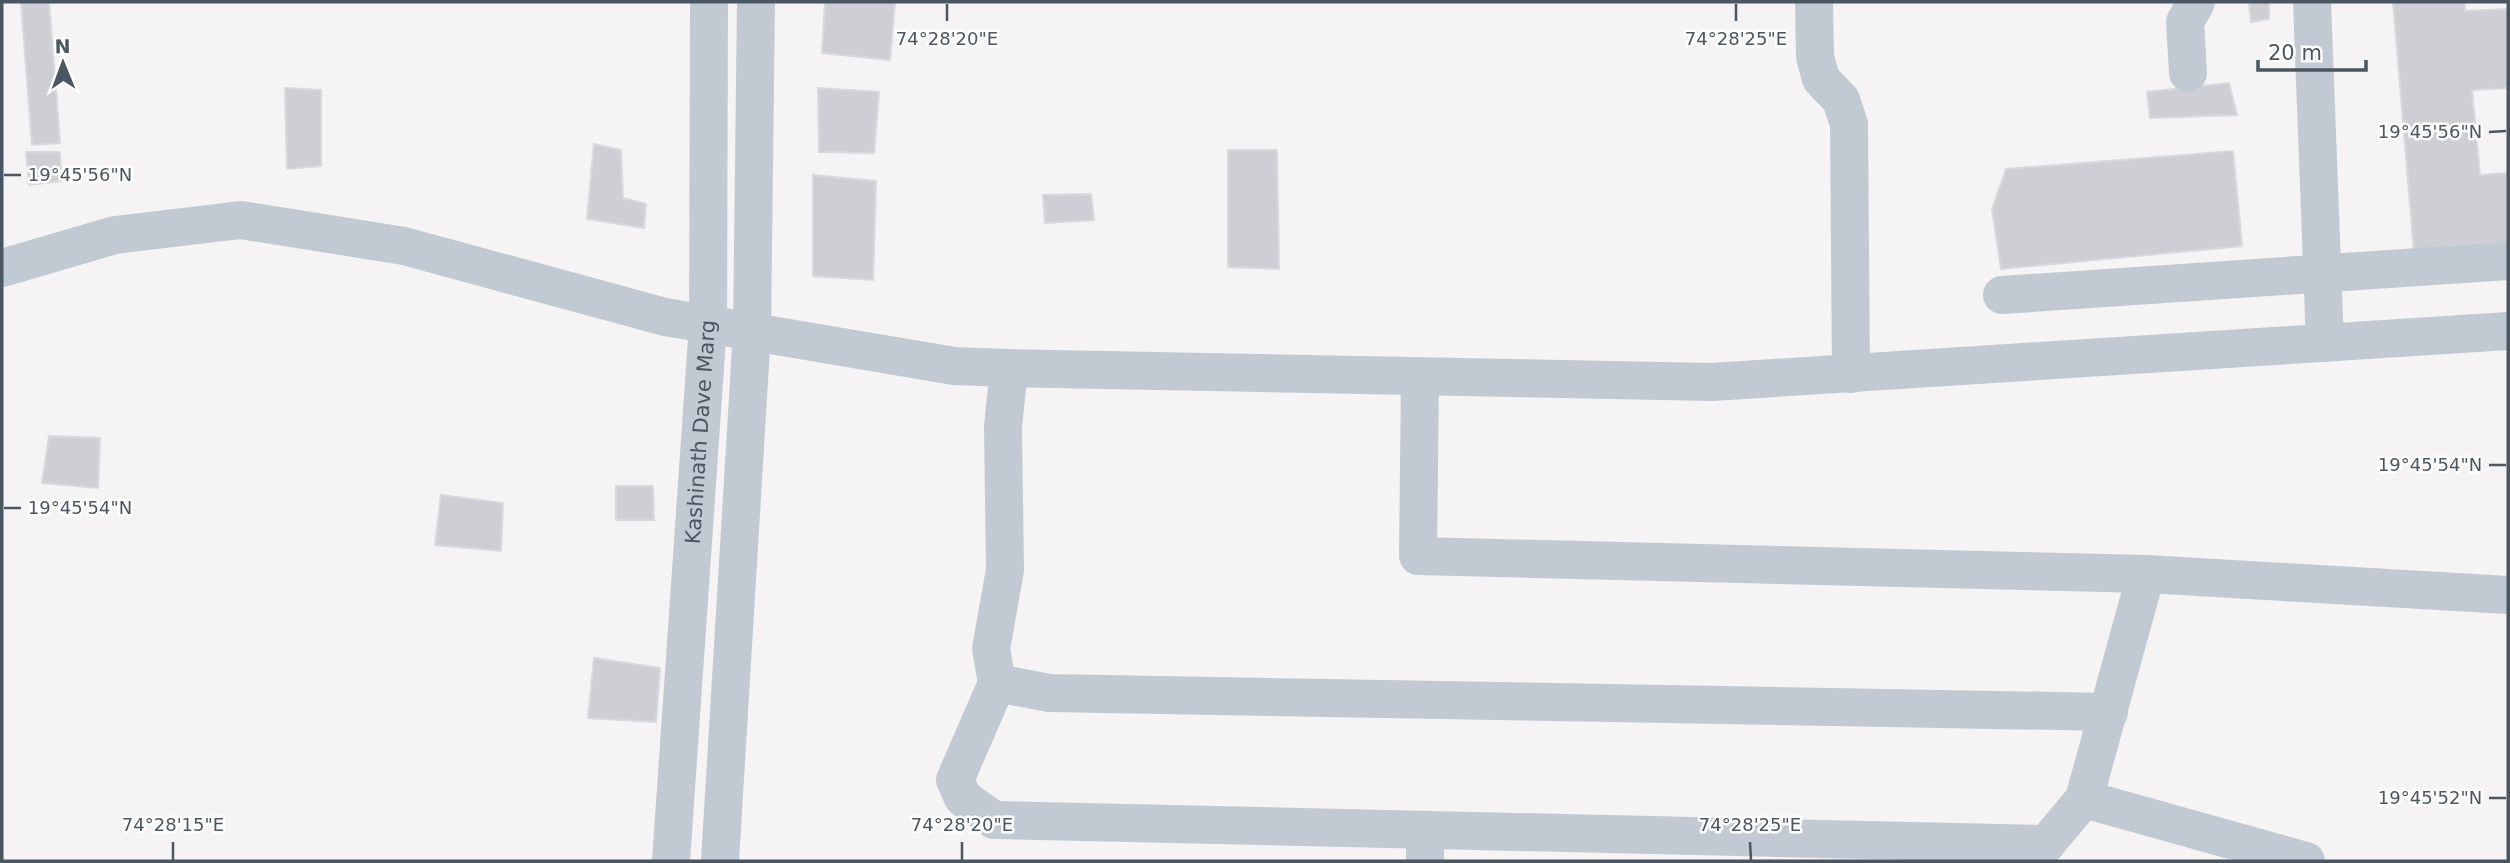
<svg xmlns="http://www.w3.org/2000/svg" width="2510" height="863" font-family="'DejaVu Sans',sans-serif">
<style>
.building{fill:#cdcfd5;stroke:#d7d9de;stroke-width:2}
.lines{fill:none;stroke-linecap:round;stroke-linejoin:round}
.minor{stroke:#c1cad2;stroke-width:38}
.ticks{fill:none;stroke:#4a5661;stroke-width:2.5}
.labels{text-anchor:middle;dominant-baseline:central;stroke-width:5;stroke-linejoin:round;paint-order:stroke}
.street-label{font-size:21px;fill:#4a5661;stroke:#fff}
.ticks-label{font-size:18px;text-anchor:middle;fill:#4a5661;stroke:#fff;stroke-width:5;stroke-linejoin:round;paint-order:stroke}
</style>
<rect width="100%" height="100%" fill="#f5f3f3"/>
<path class="building" d="M 21,2 L 49,2 L 60,143 L 32,145 Z
M 825,2 L 895,2 L 890,60 L 822,53 Z
M 2249,2 L 2269,2 L 2269,19 L 2251,22 Z
M 2393,2 L 2465,2 L 2465,11 L 2508,9 L 2508,88 L 2472,90 L 2480,175 L 2508,173 L 2508,246 L 2414,252 Z
M 2229,83 L 2237,115 L 2150,118 L 2147,92 Z
M 285,88 L 321,90 L 321,166 L 287,169 Z
M 818,88 L 879,92 L 874,153 L 819,152 Z
M 594,144 L 621,150 L 623,198 L 646,204 L 644,228 L 587,219 Z
M 1228,150 L 1277,150 L 1279,269 L 1228,267 Z
M 2233,151 L 2242,246 L 2001,269 L 1992,209 L 2006,169 Z
M 26,152 L 60,152 L 61,181 L 29,185 Z
M 813,175 L 876,181 L 873,280 L 813,276 Z
M 1091,194 L 1094,220 L 1045,223 L 1043,195 Z
M 49,436 L 100,438 L 98,488 L 42,483 Z
M 616,486 L 653,486 L 654,520 L 616,520 Z
M 441,495 L 503,503 L 501,551 L 435,545 Z
M 594,658 L 660,668 L 656,722 L 588,718 Z"/>
<g class="lines">
<g class="minor">
<path d="M 1814,2 L 1815,57 L 1821,79 L 1841,100 L 1849,124 L 1851,374"/>
<path d="M 2312,2 L 2325,343"/>
<path d="M 2188,73 L 2185,22 L 2196,2"/>
<path d="M 2,268 L 115,235 L 241,220 L 404,246 L 665,317 L 954,366 L 1009,368 L 1712,382 L 2508,331"/>
<path d="M 2002,295 L 2508,261"/>
<path d="M 1009,368 L 1003,427 L 1005,570 L 991,649 L 997,683 L 1049,693 L 2109,712"/>
<path d="M 1420,376 L 1418,556 L 2146,574"/>
<path d="M 997,683 L 955,780 L 963,798 L 994,820 L 2046,844"/>
<path d="M 2084,799 L 2306,861"/>
<path d="M 2025,858 L 2046,844 L 2084,799 L 2146,574 L 2508,595"/>
<path id="s1" d="M 671,861 L 708,324 L 709,2"/>
<path d="M 720,861 L 752,331 L 756,2"/>
<path d="M 1425,861 L 1425,830"/>
</g>
</g>
<path class="ticks" d="M 947,4 L 947,21M 1736,4 L 1736,21M 2489,132 L 2506,131M 4,175 L 21,175M 2489,465 L 2506,465M 4,508 L 21,508M 2489,798 L 2506,798M 173,842 L 173,860M 962,842 L 962,860M 1750,842 L 1751,860"/>
<g class="labels">
<g class="street-label">
<text stroke="none"><textPath href="#s1" startOffset="430">Kashinath Dave Marg</textPath></text>
</g>
</g>
<g class="ticks-label">
<text x="947" y="45">74°28'20"E</text>
<text x="1736" y="45">74°28'25"E</text>
<text x="2430" y="138">19°45'56"N</text>
<text x="80" y="181">19°45'56"N</text>
<text x="2430" y="471">19°45'54"N</text>
<text x="80" y="514">19°45'54"N</text>
<text x="2430" y="804">19°45'52"N</text>
<text x="173" y="831">74°28'15"E</text>
<text x="962" y="831">74°28'20"E</text>
<text x="1750" y="831">74°28'25"E</text>
</g>
<rect width="2510" height="863" fill="none" stroke="#4a5661" stroke-width="7"/>
<g transform="translate(63 63) rotate(359)" stroke="#ffffff" stroke-width="5" paint-order="stroke">
<path d="M0-5L12 26L0 18L-12 26Z" fill="#4a5661"/>
<text y="-10" font-size="19" font-weight="bold" text-anchor="middle" fill="#4a5661">N</text>
</g>
<path d="M2258 60v10h108v-10" fill="none" stroke="#4a5661" stroke-width="3.5"/>
<text x="2268" y="60" font-size="21" fill="#4a5661" stroke="#ffffff" stroke-width="5" paint-order="stroke">20 m</text>
</svg>
